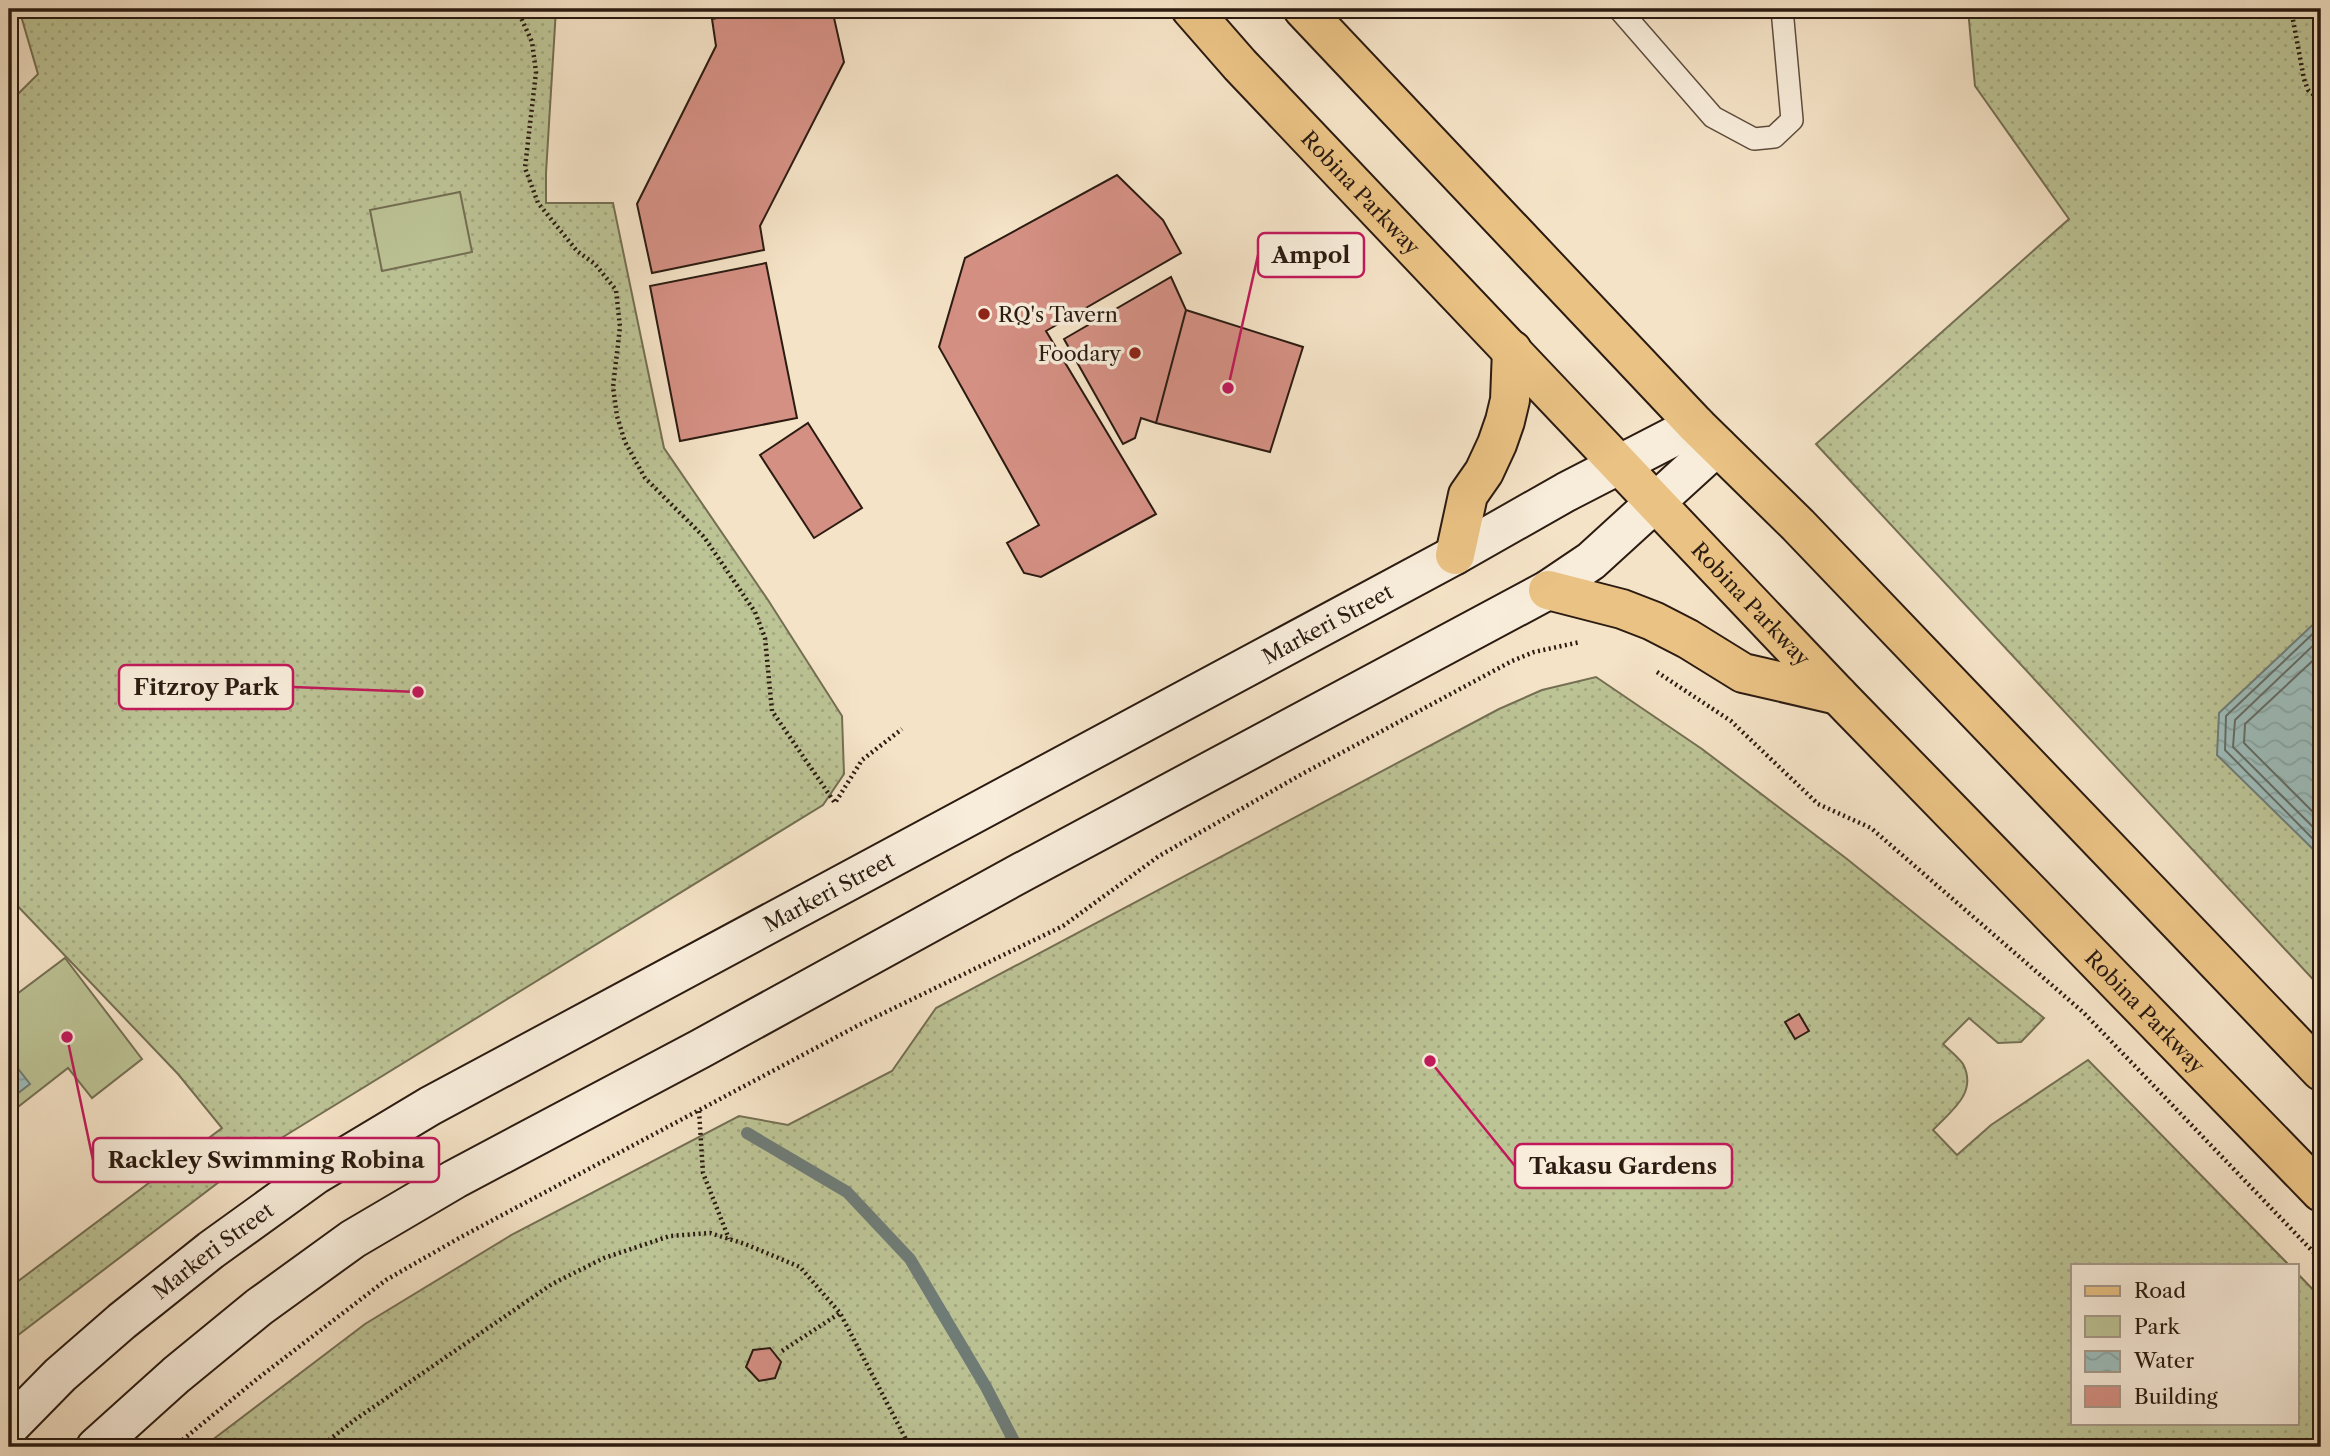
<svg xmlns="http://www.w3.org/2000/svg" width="2330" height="1456" font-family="'Libre Caslon Text',serif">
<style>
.green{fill:url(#green-dots);stroke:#746f53;stroke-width:2}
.pitch{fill:#bcc395;stroke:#746f53;stroke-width:2}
.water{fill:url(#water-waves);stroke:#6f7c77;stroke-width:2}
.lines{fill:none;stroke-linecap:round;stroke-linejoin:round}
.shore{stroke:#646c66;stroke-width:2}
.stream{stroke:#6f7c77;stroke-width:12}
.building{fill:#d59084;stroke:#2b1b11;stroke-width:2}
.service-casing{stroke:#5e4d3e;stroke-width:24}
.secondary-casing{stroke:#2b1b11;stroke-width:42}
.primary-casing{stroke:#2b1b11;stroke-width:42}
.path{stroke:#2b1b11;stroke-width:4.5;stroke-dasharray:2 3.5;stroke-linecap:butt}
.service{stroke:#f8eddb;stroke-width:21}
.secondary{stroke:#f8eddb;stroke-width:38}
.primary{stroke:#eac284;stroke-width:38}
.poi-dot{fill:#8f2418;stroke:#f8eddb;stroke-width:2.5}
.labels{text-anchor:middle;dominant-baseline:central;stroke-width:7;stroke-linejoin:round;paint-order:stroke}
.street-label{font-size:21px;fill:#2b1b11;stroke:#f8eddb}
.poi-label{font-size:21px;fill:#2b1b11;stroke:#f8eddb;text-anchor:start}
.leader{fill:none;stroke:#c2185b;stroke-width:2.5}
.callout-dot{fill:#c2185b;stroke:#f8eddb;stroke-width:2.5}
.callout{fill:#f8eddb;stroke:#c2185b;stroke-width:2.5}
.callout-label{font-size:23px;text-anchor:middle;font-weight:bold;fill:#2b1b11}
</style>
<defs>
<pattern id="green-dots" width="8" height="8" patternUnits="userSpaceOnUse" patternTransform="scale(1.75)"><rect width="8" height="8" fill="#bcc395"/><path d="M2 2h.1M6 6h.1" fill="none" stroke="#a2a77f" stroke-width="1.8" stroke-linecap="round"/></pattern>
<pattern id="water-waves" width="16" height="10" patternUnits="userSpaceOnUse" patternTransform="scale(1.75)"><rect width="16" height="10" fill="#9dbdbb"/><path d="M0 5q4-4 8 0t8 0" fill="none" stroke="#87a2a0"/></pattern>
</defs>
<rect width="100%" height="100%" fill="#f5e3c7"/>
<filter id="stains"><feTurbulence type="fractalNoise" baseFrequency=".00286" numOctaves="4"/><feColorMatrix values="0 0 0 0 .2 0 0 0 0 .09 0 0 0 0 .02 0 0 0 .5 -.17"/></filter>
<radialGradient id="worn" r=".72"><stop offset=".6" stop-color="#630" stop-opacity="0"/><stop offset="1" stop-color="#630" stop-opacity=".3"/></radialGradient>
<path class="green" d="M 19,9 L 556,9 L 546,173 L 546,203 L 613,203 L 664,448 L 768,600 L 842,716 L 844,774 L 823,805 L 257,1153 L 9,1342 L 9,1288 L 222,1128 L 178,1074 L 9,897 L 9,103 L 38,74 Z
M 1968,9 L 2321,9 L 2321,988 L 1816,444 L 2069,219 L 1975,86 Z
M 1596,677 L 1702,749 L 1847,859 L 2044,1018 L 2021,1042 L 1998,1043 L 1969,1018 L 1943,1044 C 1949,1050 1958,1057 1963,1064 C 1978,1093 1951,1111 1933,1130 L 1957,1155 L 1991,1125 L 2088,1060 L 2289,1265 L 2073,1265 L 2073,1423 L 2297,1423 L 2297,1273 L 2321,1298 L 2321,1447 L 203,1447 L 365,1324 L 513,1234 L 739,1116 L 788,1125 L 892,1071 L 936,1008 L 1499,709 L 1542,690 Z"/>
<path class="pitch" d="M 460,192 L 472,252 L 382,271 L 370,210 Z
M 65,958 L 142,1059 L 92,1098 L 68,1068 L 9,1114 L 9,1015 L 16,1009 L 9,1000 Z"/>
<path class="water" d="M 2321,617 L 2321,857 L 2217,755 L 2219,713 Z
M 9,1057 L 30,1084 L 9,1100 Z"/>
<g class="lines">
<path class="shore" d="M 2321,626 L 2226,716 L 2225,750 L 2321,847
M 2321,638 L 2235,720 L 2233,747 L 2321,835
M 2321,653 L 2245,724 L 2244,743 L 2321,820"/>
<path class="stream" d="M 747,1133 L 847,1192 L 910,1259 L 986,1387 L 1017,1447"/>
</g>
<path class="building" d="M 679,9 L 718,9 L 680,16 Z
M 763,9 L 832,9 L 844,62 L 760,226 L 764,250 L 652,273 L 637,204 L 716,46 L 712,19 Z
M 1117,175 L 1163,220 L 1181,253 L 1046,331 L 1156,514 L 1041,577 L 1024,573 L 1007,543 L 1039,525 L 939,347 L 965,258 Z
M 766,263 L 797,418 L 680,441 L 650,286 Z
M 1171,277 L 1186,310 L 1156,423 L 1141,418 L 1135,438 L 1123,444 L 1064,339 Z
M 1186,310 L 1303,347 L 1270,452 L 1156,423 Z
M 808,423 L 862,508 L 814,538 L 760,455 Z
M 1799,1014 L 1809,1031 L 1795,1039 L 1785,1022 Z
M 770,1348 L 781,1362 L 775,1378 L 759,1381 L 746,1367 L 753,1350 Z"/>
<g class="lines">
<g class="service-casing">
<path id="service" d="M 1619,9 L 1713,117 L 1754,139 L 1774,137 L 1792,120 L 1782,9"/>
</g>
<g class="secondary-casing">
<g id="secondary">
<path id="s1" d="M 9,1427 L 60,1375 L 122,1321 L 211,1250 L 315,1175 L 430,1106 L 1455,555 L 1566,492 L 1696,425"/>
<path d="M 96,1447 L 176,1375 L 259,1307 L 353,1239 L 455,1179 L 700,1049 L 1022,872 L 1548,590 L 1591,561 L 1717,446"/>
</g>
</g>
<g class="primary-casing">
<g id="primary">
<path id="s2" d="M 1191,9 L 1240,65 L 1838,695 L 2321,1192"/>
<path d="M 1303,9 L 1696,425 L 1798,525 L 2321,1071"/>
<path d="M 1455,555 L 1468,495 L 1484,472 L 1497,444 L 1505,421 L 1510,400 L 1512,350"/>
<path d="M 1548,590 L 1622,609 L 1653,621 L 1688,639 L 1743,673 L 1838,695"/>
</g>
</g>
<path class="path" d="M 517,9 L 532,42 L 536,72 L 525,168 L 538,203 L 577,251 L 595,264 L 616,290 L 620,327 L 613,387 L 617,416 L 625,442 L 645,478 L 704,537 L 755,612 L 765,638 L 772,711 L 835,803 L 862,760 L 902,729
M 2291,9 L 2304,79 L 2308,90 L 2321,101
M 1657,672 L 1731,721 L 1818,804 L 1871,828 L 2084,1013 L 2321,1260
M 699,1111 L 703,1173 L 729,1239
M 782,1351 L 840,1313
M 174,1447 L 257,1379 L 386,1280 L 461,1237 L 857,1026 L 1063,926 L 1159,856 L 1302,774 L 1512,661 L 1534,652 L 1580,642
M 320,1447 L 356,1419 L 552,1284 L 604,1258 L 670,1236 L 710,1233 L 745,1244 L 800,1267 L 840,1313 L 910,1447"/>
<use href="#service" class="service"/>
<use href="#secondary" class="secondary"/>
<use href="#primary" class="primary"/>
</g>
<g class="poi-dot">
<circle cx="984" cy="314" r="7"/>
<circle cx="1135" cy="353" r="7"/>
</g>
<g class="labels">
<g class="street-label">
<text stroke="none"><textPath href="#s2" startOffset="250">Robina Parkway</textPath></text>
<text stroke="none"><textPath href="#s2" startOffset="817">Robina Parkway</textPath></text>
<text stroke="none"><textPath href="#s1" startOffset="1550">Markeri Street</textPath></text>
<text stroke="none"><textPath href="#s1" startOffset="984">Markeri Street</textPath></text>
<text stroke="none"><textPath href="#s2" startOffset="1384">Robina Parkway</textPath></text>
<text stroke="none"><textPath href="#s1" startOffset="270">Markeri Street</textPath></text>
</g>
<g class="poi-label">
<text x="998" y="314">RQ's Tavern</text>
<text x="1121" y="353" text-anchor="end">Foodary</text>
</g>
</g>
<path class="leader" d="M1228 388L1258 255M418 692L293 687M67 1037L93 1160M1430 1061L1515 1166"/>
<g class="callout-dot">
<circle cx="1228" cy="388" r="7"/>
<circle cx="418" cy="692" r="7"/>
<circle cx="67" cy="1037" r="7"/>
<circle cx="1430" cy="1061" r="7"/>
</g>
<g class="callout">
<rect x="1258" y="233" width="106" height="44" rx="7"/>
<rect x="119" y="665" width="174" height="44" rx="7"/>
<rect x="93" y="1138" width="346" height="44" rx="7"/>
<rect x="1515" y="1144" width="217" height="44" rx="7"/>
</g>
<g class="callout-label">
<text x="1311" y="263">Ampol</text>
<text x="206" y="695">Fitzroy Park</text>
<text x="266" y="1168">Rackley Swimming Robina</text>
<text x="1623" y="1174">Takasu Gardens</text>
</g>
<rect width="2330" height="1456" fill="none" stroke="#f5e3c7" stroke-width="35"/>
<rect x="10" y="10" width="2309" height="1435" fill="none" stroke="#2b1b11" stroke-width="3.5"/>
<rect x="18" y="18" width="2295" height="1421" fill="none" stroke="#2b1b11" stroke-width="2"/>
<rect x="2071" y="1264" width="228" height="161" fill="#f8eddb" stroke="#a6998a" stroke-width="2"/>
<rect x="2085" y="1286" width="35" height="10" fill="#eac284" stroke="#a6998a" stroke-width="2"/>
<text x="2134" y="1298" font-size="21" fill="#2b1b11">Road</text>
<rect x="2085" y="1316" width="35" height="21" fill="#bcc395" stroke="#a6998a" stroke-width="2"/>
<text x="2134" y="1334" font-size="21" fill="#2b1b11">Park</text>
<rect x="2085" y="1351" width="35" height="21" fill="url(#water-waves)" stroke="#a6998a" stroke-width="2"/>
<text x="2134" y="1368" font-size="21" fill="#2b1b11">Water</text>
<rect x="2085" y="1386" width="35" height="21" fill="#d59084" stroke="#a6998a" stroke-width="2"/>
<text x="2134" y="1404" font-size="21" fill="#2b1b11">Building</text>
<rect width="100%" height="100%" filter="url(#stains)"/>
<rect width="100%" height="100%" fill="url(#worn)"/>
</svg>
